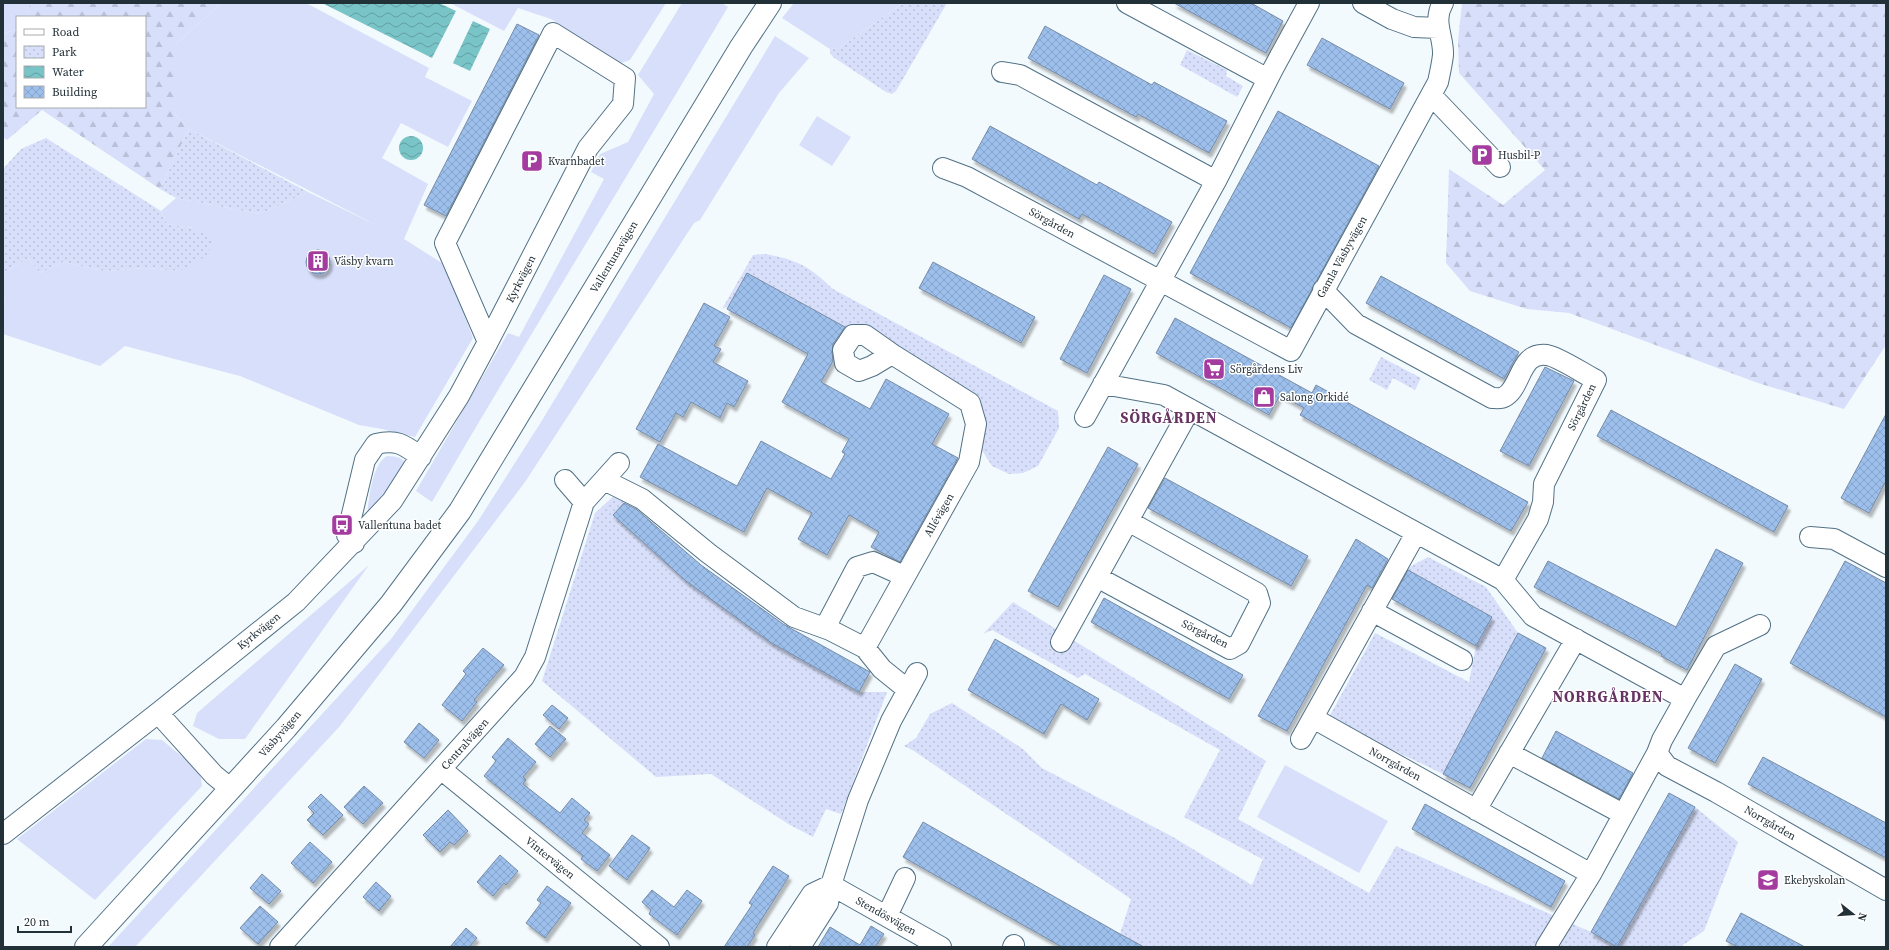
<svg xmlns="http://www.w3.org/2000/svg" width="1889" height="950" font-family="'Source Serif 4',serif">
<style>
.green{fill:#d8dffa}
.forest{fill:url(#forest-firs)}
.park{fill:url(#park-dots)}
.water{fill:url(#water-waves)}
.building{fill:url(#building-cross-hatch);stroke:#778ba6;filter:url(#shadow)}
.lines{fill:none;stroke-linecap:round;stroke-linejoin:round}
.minor-casing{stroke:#527185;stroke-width:22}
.major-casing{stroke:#527185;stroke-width:24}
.minor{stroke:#fff;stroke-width:20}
.major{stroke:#fff;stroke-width:22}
.labels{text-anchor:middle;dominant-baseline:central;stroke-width:3;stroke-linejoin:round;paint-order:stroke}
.poi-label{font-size:11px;fill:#223038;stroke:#fff;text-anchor:start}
.street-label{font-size:11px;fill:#223038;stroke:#fff}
.district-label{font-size:15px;font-weight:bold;letter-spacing:1px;fill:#663363;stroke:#fff}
</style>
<defs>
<pattern id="forest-firs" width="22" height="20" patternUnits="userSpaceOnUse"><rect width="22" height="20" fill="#d8dffa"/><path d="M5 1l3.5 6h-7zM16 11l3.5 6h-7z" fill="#b9c0d7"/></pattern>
<pattern id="park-dots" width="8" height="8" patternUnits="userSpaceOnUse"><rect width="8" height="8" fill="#d8dffa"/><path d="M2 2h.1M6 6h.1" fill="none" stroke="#b9c0d7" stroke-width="1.8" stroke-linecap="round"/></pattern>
<pattern id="water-waves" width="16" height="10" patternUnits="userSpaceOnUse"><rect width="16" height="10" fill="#79c4c7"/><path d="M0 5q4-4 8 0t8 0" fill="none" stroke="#63a0a3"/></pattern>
<pattern id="building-cross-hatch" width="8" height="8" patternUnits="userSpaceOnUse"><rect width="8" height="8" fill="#9cbfec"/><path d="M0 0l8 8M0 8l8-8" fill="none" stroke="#86a4cb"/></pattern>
<filter id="shadow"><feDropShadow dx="2.5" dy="4.5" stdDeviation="1" flood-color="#0004"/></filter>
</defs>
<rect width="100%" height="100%" fill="#f3fafe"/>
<path class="green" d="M 3,3 L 30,3 L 26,17 L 17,17 L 17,30 L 3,33 Z
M 221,3 L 306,3 L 429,68 L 425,77 L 472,101 L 448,147 L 401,123 L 382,158 L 428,184 L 404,239 L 445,265 L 473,338 L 415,437 L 382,429 L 359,425 L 240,376 L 125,346 L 100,366 L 3,334 C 3,313 6,293 3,273 L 28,258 L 40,273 L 63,262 L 104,271 L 147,268 L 179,271 L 193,228 L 167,224 L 161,211 L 176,198 L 260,214 L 308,192 L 378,226 L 189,129 L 174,113 L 174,46 Z
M 450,3 L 666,3 L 630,60 L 621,63 L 551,19 L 518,8 L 504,31 Z
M 682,3 L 722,3 L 728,7 C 630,172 529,336 432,502 L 416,491 L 508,333 L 519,337 L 604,179 L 591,172 L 600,154 L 628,142 L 654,94 L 638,75 Z
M 794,3 L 903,3 L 839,48 L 830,49 L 782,18 Z
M 775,36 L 809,58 L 779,93 L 700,220 L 694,223 L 525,482 L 340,726 L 135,947 L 108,947 L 391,639 L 478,521 L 541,422 Z
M 817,116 L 851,137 L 832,166 L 799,145 Z
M 387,456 C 397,457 403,456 406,466 L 369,515 L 367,515 C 369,499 372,464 387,456 Z
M 369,565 L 245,739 L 219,739 L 193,726 L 197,713 Z
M 146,739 L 162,740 L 190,763 L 201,777 L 202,786 L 95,900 L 17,839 Z
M 1285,765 L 1388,821 L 1359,873 L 1257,817 Z"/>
<path class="forest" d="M 30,3 L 221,3 L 174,46 L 174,113 L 189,129 L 160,189 L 42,110 L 7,140 L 3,137 L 3,33 L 17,30 L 17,107 L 145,107 L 145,17 L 26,17 Z
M 1462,3 L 1886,3 L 1886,345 L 1844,409 L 1758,383 L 1569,313 L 1527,309 L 1470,291 L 1446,263 L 1449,169 L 1503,205 L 1545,170 L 1459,73 L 1458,41 Z"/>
<path class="park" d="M 903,3 L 947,3 L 896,91 L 892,94 L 886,92 L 833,57 L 830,53 L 830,49 L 839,48 Z
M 1187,50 L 1227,70 L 1226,76 L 1243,86 L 1237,97 L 1180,65 Z
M 189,129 L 308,192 L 260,214 L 176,198 L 160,189 Z
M 46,138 L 161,211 L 167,224 L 193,228 L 214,240 L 207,256 L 179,271 L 147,268 L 104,271 L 63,262 L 40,273 L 28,258 L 3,273 L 6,292 L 3,301 L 3,169 L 21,149 Z
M 765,254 C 798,260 809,266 833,289 L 1058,411 L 1059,428 L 1038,466 L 1023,473 L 1009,474 L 992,466 L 981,449 L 984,416 L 981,405 L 972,393 L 850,330 L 747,273 L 729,306 L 722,309 L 753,255 Z
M 1381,357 L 1421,378 L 1415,390 L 1393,378 L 1387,390 L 1369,380 Z
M 617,493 L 627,499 L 613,515 L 685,580 L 771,642 L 859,692 L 887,692 L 841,814 L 826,809 L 813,837 L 790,825 L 711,774 L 656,777 L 542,681 L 595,513 Z
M 1428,557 L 1486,587 L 1518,633 L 1443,774 L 1328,719 L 1375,633 L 1469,682 L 1476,646 L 1492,617 L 1406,569 Z
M 1013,602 L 1266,761 L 1238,819 L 1369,893 L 1396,846 L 1591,932 L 1617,947 L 1695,807 L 1738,842 L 1704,931 L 1680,947 L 1132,947 L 1135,942 L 1120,934 L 1131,899 L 914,751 L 904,746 L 916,738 L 930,714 L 952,703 L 1023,749 L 1042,768 L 1173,837 L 1252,885 L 1265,854 L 1262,859 L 1184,817 L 1220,750 L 1085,674 L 1078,678 L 992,630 L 983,634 Z"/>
<path class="water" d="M 322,3 L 439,3 L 456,11 L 432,58 Z
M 473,21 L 490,29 L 470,71 L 453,63 Z
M399 148a12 12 0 1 1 24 0a12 12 0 1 1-24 0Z"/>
<path class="building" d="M 1174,3 L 1251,3 L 1283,21 L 1266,53 Z
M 517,24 L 539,35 L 446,216 L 424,205 Z
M 1045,26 L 1152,85 L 1154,82 L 1227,121 L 1209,153 L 1138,114 L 1136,117 L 1028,58 Z
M 1322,38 L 1404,83 L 1390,109 L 1307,65 Z
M 1278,111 L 1379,166 L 1291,328 L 1190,273 Z
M 990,126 L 1097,185 L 1099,182 L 1172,222 L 1154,254 L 1082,214 L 1079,219 L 972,159 Z
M306 262a12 12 0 1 1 24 0a12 12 0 1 1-24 0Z
M 933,262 L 1035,317 L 1021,343 L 919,288 Z
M 747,273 L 845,327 L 833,344 L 832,352 L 833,361 L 821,382 L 870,409 L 886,379 L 949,414 L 932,444 L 958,458 L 900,562 L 871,547 L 879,532 L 849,515 L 827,555 L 798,539 L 812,513 L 767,488 L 744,532 L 640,477 L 658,444 L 737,486 L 761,441 L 831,479 L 845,454 L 842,452 L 849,439 L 782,402 L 808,354 L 727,309 Z
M 1104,275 L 1131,289 L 1087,373 L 1060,359 Z
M 1381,276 L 1519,352 L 1504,379 L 1366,303 Z
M 704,303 L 730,317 L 714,346 L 721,349 L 713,362 L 748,381 L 734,407 L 727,403 L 720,418 L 691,402 L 683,417 L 676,413 L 660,442 L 636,429 Z
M 1175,318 L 1312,393 L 1316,385 L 1528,502 L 1511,531 L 1300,415 L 1304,408 L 1280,395 L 1269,415 L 1156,353 Z
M 1545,367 L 1574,381 L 1529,466 L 1500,451 Z
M 1611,410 L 1788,506 L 1774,532 L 1597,436 Z
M 1886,414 L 1886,481 L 1869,513 L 1841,498 Z
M 1108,447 L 1138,464 L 1058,607 L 1028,591 Z
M 1165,478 L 1308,556 L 1291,586 L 1148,508 Z
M 624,503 L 636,509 L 701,565 L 783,624 L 870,672 L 859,692 L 770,642 L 686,581 L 613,515 Z
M 1356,539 L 1388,559 L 1372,588 L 1367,585 L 1287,731 L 1258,716 Z
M 1716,549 L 1743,563 L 1687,670 L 1661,656 L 1662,654 L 1534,587 L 1548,561 L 1676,627 Z
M 1845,561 L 1886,583 L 1886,717 L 1790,663 Z
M 1408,570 L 1492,617 L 1476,646 L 1392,599 Z
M 1104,598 L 1243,675 L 1229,699 L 1091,622 Z
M 1518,633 L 1546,648 L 1470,788 L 1443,774 Z
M 995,639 L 1099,699 L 1087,720 L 1061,704 L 1044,734 L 968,690 Z
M 483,648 L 504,665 L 474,700 L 477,702 L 462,721 L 442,705 L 466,674 L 463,671 Z
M 1735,664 L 1762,679 L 1715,763 L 1688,748 Z
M 552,705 L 568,718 L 559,729 L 543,715 Z
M 419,723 L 439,740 L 424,758 L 404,742 Z
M 550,726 L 566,739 L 550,757 L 535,744 Z
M 1556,731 L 1633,773 L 1619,799 L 1542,758 Z
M 508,738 L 536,762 L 523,777 L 526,780 L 523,784 L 560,813 L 572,798 L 590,813 L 584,820 L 589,824 L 582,833 L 610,855 L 597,871 L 581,859 L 583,856 L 484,776 L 496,761 L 492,757 Z
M 1763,757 L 1886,823 L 1886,858 L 1748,784 Z
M 364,786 L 383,803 L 363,824 L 344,807 Z
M 1669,793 L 1695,807 L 1617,947 L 1591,932 Z
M 321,794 L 343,815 L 323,835 L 307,820 L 314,813 L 308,807 Z
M 1425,804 L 1565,881 L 1551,907 L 1412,829 Z
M 448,810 L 468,831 L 454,845 L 450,842 L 440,852 L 423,835 Z
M 923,822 L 1120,934 L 1144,947 L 1062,947 L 903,857 Z
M 632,835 L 650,848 L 627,880 L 609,866 Z
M 310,842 L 332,862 L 313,883 L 291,863 Z
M 500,855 L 518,871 L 506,885 L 504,883 L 493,896 L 477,882 Z
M 773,866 L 789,876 L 753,933 L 755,935 L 747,947 L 724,947 L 752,905 L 749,903 Z
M 262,874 L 281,891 L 269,904 L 250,888 Z
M 376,882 L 391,896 L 379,911 L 363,897 Z
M 547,886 L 571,903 L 545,938 L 526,923 L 541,903 L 537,900 Z
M 652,890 L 674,907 L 687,890 L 702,901 L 677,935 L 649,914 L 651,910 L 642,902 Z
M 260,906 L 278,922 L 258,944 L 240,928 Z
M 1741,913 L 1805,947 L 1738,947 L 1726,941 Z
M 871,926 L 884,934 L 875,947 L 818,947 L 830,927 L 860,945 Z
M 466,928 L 477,938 L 469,947 L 450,947 Z"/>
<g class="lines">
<g class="minor-casing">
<path id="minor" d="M 1127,3 L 1268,79
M 1363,3 L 1392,19 L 1414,27 L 1438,28
M 1002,72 L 1020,75 L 1216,181
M 1432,96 L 1500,167
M 943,168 L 967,177 L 1291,351 L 1438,82 C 1440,73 1442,64 1443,55 C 1444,37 1432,21 1443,3
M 892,354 L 872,366 L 859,371 L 845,363 L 843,350 L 853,335 L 865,335 L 892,354 L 970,403 L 976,424 L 969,462 L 865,648 L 882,669 L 908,690
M 1103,384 L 1164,395 L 1503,580 L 1538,519 L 1543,502 L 1544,484 L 1596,380 C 1584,374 1559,357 1547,355 C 1519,351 1522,388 1504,397 C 1501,399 1495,398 1492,398 L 1356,324 L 1323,290
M 1085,417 L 1216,181 L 1273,69 L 1309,3
M 565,480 L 584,502
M 604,480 L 642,499 L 708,553 L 794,617 L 830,630
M 1810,537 L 1834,539 L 1886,567
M 354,543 L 347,535 L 365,460 L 376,444 C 398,439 404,445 421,457
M 1097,577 L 1230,649 L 1239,644 L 1260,603 L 1257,593 L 1128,521
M 1503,580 L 1533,616 L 1685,699 L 1662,740 L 1657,753 L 1667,766 L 1716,792 L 1886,890
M 1372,611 L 1462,660
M 1061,642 L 1190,409
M 865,648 L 830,630 L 829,620 L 857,567 L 873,562 L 904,576
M 1685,699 L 1716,646 L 1760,625
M 158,713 L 214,775 L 231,789
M 1313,718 L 1591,874
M 1301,739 L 1416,533
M 1509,753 L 1623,814
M 442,770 L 659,947
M 1476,810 L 1576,639
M 3,834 L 158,713 L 296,602 L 392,501 L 459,396 L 488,342 L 588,148 L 623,104 L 625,78 L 553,33 L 445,243 L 488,342
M 831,885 L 941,947
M 887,916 L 905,878
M 280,947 L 524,677 L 535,657 L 584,502 L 619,463
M 777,947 L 812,894 L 831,885
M 800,947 L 828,903 L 831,885 L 858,800 L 891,721 L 917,673
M 1013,947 L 1014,945
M 1546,947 L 1591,874 L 1657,753"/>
</g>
<g class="major-casing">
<path id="major" d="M 86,947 L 286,728 L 391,604 L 460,511 L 741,47 L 770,3"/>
</g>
<use href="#minor" class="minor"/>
<use href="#major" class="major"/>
</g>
<defs>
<g id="parking-square" transform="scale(1.15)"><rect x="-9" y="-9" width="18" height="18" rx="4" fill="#a43c9f" stroke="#fff"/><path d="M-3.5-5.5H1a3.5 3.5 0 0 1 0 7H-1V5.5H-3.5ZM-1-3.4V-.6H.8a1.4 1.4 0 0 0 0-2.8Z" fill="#fff"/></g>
<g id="building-square" transform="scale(1.15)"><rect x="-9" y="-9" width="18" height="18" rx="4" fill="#a43c9f" stroke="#fff"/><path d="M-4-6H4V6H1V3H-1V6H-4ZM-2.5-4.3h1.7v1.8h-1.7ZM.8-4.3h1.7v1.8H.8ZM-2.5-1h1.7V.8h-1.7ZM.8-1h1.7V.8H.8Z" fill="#fff"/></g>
<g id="supermarket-square" transform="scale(1.15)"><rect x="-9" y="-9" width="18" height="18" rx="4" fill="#a43c9f" stroke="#fff"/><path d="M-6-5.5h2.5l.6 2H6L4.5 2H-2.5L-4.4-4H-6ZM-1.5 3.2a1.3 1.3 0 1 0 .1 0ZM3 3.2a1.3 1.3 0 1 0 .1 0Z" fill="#fff"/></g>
<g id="shop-square" transform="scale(1.15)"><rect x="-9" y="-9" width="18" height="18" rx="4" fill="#a43c9f" stroke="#fff"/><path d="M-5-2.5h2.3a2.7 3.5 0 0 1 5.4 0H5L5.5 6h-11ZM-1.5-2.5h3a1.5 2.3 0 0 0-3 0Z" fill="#fff"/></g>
<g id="bus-square" transform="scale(1.15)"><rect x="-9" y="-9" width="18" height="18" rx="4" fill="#a43c9f" stroke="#fff"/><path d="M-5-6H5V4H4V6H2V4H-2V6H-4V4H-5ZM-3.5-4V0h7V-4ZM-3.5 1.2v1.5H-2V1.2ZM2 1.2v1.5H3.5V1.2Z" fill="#fff"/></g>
<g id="school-square" transform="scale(1.15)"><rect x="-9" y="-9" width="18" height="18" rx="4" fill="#a43c9f" stroke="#fff"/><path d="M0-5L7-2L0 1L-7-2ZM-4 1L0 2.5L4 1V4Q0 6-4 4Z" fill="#fff"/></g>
</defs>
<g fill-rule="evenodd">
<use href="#parking-square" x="1482" y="155"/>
<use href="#parking-square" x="532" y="161"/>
<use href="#building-square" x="318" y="261"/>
<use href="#supermarket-square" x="1214" y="369"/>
<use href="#shop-square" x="1264" y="397"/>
<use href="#bus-square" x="342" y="525"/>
<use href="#school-square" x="1768" y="880"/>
</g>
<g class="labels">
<g class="poi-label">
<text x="1498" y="155">Husbil-P</text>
<text x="548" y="161">Kvarnbadet</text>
<text x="334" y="261">Väsby kvarn</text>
<text x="1230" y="369">Sörgårdens Liv</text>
<text x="1280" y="397">Salong Orkidé</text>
<text x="358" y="525">Vallentuna badet</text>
<text x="1784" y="880">Ekebyskolan</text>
</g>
<g class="street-label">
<text transform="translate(1052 223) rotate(29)">Sörgården</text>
<text transform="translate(614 257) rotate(-59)">Vallentunavägen</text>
<text transform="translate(1342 257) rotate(-61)">Gamla Väsbyvägen</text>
<text transform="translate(521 279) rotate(-63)">Kyrkvägen</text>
<text transform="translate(1582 407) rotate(-64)">Sörgården</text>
<text transform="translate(939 515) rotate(-60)">Allévägen</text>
<text transform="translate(259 631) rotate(-39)">Kyrkvägen</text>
<text transform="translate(1205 634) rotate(26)">Sörgården</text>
<text transform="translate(280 734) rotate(-49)">Väsbyvägen</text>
<text transform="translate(465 744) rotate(-48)">Centralvägen</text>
<text transform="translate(1395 764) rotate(29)">Norrgården</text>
<text transform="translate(1770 823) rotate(30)">Norrgården</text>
<text transform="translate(550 858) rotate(39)">Vintervägen</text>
<text transform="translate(886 916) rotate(29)">Stendösvägen</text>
</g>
<g class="district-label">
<text x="1169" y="417">SÖRGÅRDEN</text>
<text x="1608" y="696">NORRGÅRDEN</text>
</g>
</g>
<rect width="1889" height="950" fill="none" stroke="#223038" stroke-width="8"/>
<rect x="16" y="16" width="130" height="92" fill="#ffffff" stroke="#a7acaf"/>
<rect x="24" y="29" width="20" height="6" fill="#ffffff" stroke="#a7acaf"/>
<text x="52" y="36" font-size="12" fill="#223038">Road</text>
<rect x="24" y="46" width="20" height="12" fill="url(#park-dots)" stroke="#a7acaf"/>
<text x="52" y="56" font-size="12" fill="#223038">Park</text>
<rect x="24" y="66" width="20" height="12" fill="url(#water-waves)" stroke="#a7acaf"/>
<text x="52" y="76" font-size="12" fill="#223038">Water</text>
<rect x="24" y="86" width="20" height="12" fill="url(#building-cross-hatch)" stroke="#a7acaf"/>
<text x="52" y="96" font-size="12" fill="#223038">Building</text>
<g transform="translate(1853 914) rotate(107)" stroke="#ffffff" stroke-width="3" paint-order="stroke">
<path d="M0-3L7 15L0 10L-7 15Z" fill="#223038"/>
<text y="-6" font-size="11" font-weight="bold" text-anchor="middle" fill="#223038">N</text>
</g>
<path d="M18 926v6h53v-6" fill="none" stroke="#223038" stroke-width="2"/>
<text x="24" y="926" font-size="12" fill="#223038" stroke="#ffffff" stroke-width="3" paint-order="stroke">20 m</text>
</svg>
